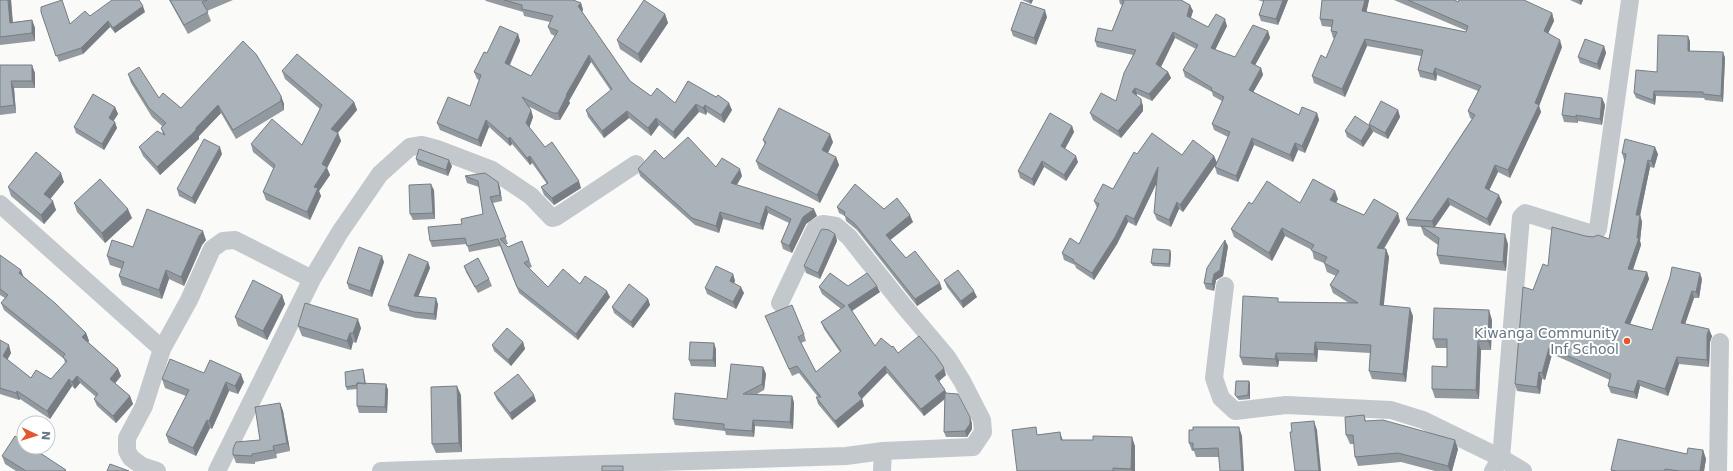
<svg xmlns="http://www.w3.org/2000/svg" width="1733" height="471" font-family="'DejaVu Sans',sans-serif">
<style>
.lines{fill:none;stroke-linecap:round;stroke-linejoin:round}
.minor{stroke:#c3c8cc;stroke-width:18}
.wall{fill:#929a9f}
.shaded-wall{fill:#777d82}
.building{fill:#aab3b9;stroke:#777d82}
.poi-dot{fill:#e4572e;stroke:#fff;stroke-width:1.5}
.labels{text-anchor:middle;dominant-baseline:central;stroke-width:4;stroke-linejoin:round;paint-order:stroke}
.poi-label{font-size:14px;fill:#657683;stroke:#fff;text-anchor:end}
</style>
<rect width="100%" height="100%" fill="#fafaf8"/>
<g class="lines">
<path class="minor" d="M 0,204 L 162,349
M 1225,286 L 1214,378 L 1221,398 L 1235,411 L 1286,405 L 1391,410 L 1423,420 L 1501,458 L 1523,471
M 157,471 L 142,466 L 131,458 L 127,451 L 127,438 L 144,406 L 162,349 L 189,300 L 212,249 L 223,241 L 235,240 L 312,279
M 217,471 L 312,279 L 340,232 L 380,174 L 410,147 L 422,145 L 437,149 L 492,170 L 531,196 L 552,218 L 556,217 L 636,164
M 381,471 L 846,456 L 883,451 L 973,447 L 983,432 L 982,420 L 962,381 L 947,357 L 903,305 L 849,237 L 836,226 L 823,224 L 815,229 L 780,303
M 882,471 L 883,451
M 1493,471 L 1501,458 L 1521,217 L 1525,213 L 1590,233 L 1595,233 L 1598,229 L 1630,0
M 1718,471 L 1720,342"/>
</g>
<path class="wall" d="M 0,0 L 11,0 L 13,22 L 32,20 L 35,28 L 35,41 L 0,45 Z
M 169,0 L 233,0 L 207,11 L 211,21 L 188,34 Z
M 485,0 L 573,0 L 581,3 L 583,10 L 582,12 L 630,81 L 651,96 L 675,103 L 688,81 L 732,110 L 724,123 L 707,112 L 706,115 L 699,112 L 675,139 L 659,125 L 651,136 L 629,118 L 604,138 L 588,117 L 586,110 L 611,91 L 591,62 L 569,101 L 570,103 L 560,120 L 555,120 L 528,106 L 531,110 L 533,117 L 529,128 L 545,147 L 581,188 L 554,205 L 544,195 L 541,187 L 547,184 L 532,163 L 530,165 L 512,144 L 510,146 L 489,127 L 481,147 L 440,130 L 437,123 L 470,106 L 479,80 L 477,79 L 474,72 L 487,53 L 518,34 L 520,41 L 510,65 L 531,76 L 555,36 L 551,34 L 548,27 L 550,22 L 524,16 L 523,12 L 486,1 Z
M 1022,0 L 1033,0 L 1031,4 Z
M 1119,0 L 1181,0 L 1190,5 L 1193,11 L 1191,18 L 1208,27 L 1227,26 L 1215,50 L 1235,57 L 1268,31 L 1270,38 L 1255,65 L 1261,68 L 1263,75 L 1253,92 L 1299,115 L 1317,113 L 1319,120 L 1305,153 L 1298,150 L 1293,162 L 1254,145 L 1238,182 L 1217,174 L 1215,167 L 1228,137 L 1214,130 L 1212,124 L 1222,101 L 1213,96 L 1212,92 L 1185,77 L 1183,70 L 1196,49 L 1175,38 L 1161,67 L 1168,72 L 1171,78 L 1152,101 L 1137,94 L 1136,95 L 1143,106 L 1143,111 L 1121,138 L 1093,120 L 1090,113 L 1116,101 L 1133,55 L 1097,47 L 1095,41 L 1112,31 L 1122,5 L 1120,4 Z
M 1258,0 L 1288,0 L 1278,25 L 1261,21 L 1259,15 L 1264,2 Z
M 1322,0 L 1369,0 L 1366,12 L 1466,32 L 1467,31 L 1394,0 L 1455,0 L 1458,2 L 1552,13 L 1554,21 L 1548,33 L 1562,47 L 1539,106 L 1541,112 L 1510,178 L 1498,172 L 1489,190 L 1502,202 L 1490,226 L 1450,205 L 1435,227 L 1508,244 L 1506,271 L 1440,264 L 1437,255 L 1438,245 L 1424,235 L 1421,227 L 1408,226 L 1406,219 L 1472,119 L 1470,118 L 1468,111 L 1478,91 L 1437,75 L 1436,81 L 1420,77 L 1418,70 L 1421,56 L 1367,46 L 1345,97 L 1314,83 L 1312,76 L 1326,58 L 1335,38 L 1333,38 L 1331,31 L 1331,27 L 1322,26 L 1320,19 Z
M 1570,0 L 1583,0 L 1581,5 Z
M 41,12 L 70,24 L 90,16 L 145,12 L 115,33 L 110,27 L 83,54 L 59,62 Z
M 665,14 L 668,23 L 641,63 L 620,49 L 617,40 Z
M 1047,17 L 1036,45 L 1013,36 L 1011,30 Z
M 1690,41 L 1690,51 L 1723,52 L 1725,58 L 1723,102 L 1705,100 L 1704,98 L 1656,96 L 1655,105 L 1636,98 L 1634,93 Z
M 1604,46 L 1606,53 L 1600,70 L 1580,63 L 1578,57 Z
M 0,62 L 0,65 L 35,73 L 35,88 L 14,88 L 16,113 L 0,115 Z
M 282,71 L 354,102 L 357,110 L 338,133 L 341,141 L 327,168 L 330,175 L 319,191 L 321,196 L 310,220 L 266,200 L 263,192 L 274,169 L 253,152 L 251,144 L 302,145 L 320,109 L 285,79 Z
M 128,74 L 159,98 L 181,108 L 281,96 L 284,104 L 284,110 L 236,139 L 221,113 L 199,136 L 199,139 L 160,175 L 143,156 L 139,147 L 163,134 L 161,128 L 162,126 L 152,117 L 131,83 Z
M 1602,98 L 1605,105 L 1602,125 L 1578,121 L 1578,123 L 1564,122 L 1562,115 Z
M 115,107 L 118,114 L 113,121 L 117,128 L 104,150 L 76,133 L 74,127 Z
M 1398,110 L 1400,117 L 1388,139 L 1372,131 L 1373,132 L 1363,147 L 1347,137 L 1345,131 L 1369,125 L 1369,124 Z
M 1072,126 L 1074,132 L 1065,149 L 1078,162 L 1066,181 L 1044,167 L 1034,186 L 1020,178 L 1018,171 Z
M 763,140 L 833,142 L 828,153 L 836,157 L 839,165 L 820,203 L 759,169 L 756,161 L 765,145 Z
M 1622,153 L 1658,154 L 1654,168 L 1650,167 L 1640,215 L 1642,222 L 1640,241 L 1641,245 L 1633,270 L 1647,272 L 1649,279 L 1630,324 L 1652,330 L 1702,279 L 1699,298 L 1694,298 L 1685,324 L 1712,336 L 1710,342 L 1709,367 L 1679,364 L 1668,396 L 1640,386 L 1637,399 L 1611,393 L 1608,386 L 1610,380 L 1552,354 L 1545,380 L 1542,379 L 1540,394 L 1517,391 L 1515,384 L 1533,290 L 1548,266 L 1585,236 L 1609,239 L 1625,160 L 1624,160 Z
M 222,154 L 195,204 L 179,196 L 177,189 Z
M 1137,154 L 1214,156 L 1217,163 L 1183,212 L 1179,209 L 1171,227 L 1157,220 L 1154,213 L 1157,182 L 1136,226 L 1128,222 L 1117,244 L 1094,280 L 1076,268 L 1075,265 L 1064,260 L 1062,253 L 1079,244 L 1097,208 L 1094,201 L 1113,189 Z
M 416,159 L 452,166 L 448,176 L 418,165 Z
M 664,159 L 716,167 L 742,176 L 737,185 L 817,216 L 806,224 L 792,253 L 783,249 L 781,242 L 789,223 L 768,213 L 763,230 L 723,219 L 719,233 L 695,225 L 640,176 L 638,169 Z
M 465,176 L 498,182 L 500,188 L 502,201 L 493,203 L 508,244 L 506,244 L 508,247 L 522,241 L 532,267 L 529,268 L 548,287 L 580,284 L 610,297 L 578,340 L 519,293 L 500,246 L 469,252 L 467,244 L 432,247 L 430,241 L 462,224 L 483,214 L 479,187 L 467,183 Z
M 64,182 L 50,199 L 56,210 L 44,224 L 11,196 L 8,187 Z
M 434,190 L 435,219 L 413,220 L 410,214 Z
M 1338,199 L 1336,203 L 1364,215 L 1400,221 L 1384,249 L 1386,249 L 1389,257 L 1383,305 L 1413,316 L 1406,382 L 1372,379 L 1369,371 L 1370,353 L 1318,350 L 1317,362 L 1279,361 L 1278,367 L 1243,365 L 1240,357 L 1280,302 L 1349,303 L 1333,293 L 1330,285 L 1336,276 L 1327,272 L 1324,263 L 1314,259 L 1312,250 L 1285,236 L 1272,261 L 1234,237 L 1231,229 L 1252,204 L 1300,203 Z
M 74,203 L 132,218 L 105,243 L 77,212 Z
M 837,207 L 884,209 L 913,222 L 890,240 L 906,258 L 942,289 L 917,306 L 857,230 L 846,221 L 845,216 L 839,213 Z
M 835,234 L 837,241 L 820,279 L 806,273 L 804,266 Z
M 206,240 L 202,245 L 184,286 L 169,279 L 162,299 L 122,285 L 119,276 L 122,269 L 110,265 L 107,256 L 133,247 Z
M 1228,246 L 1223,276 L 1216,280 L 1214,291 L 1206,289 L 1204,283 Z
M 1170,250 L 1171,254 L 1170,267 L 1153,266 L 1151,263 Z
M 0,255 L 86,333 L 89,341 L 88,342 L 118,369 L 121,376 L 115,383 L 130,396 L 133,404 L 116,423 L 97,406 L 94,399 L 96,397 L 80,383 L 75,389 L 72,386 L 50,419 L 20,399 L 19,400 L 0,394 L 0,340 L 11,353 L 7,360 L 31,378 L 51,379 L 65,363 L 64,359 L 4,310 L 1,303 L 5,298 L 0,295 Z
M 384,262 L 372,297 L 349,289 L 347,283 Z
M 428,262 L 430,268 L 418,297 L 438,304 L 436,320 L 416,318 L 390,311 L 388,305 Z
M 464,266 L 489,279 L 492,286 L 478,293 L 466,272 Z
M 733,274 L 735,281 L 734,283 L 744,293 L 736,309 L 707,294 L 705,288 Z
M 944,280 L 977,297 L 963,308 L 947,287 Z
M 848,286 L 880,292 L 852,311 L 875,346 L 898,353 L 946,375 L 939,381 L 947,394 L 972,423 L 972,429 L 967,437 L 946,437 L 944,432 L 945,399 L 924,416 L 887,373 L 862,399 L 864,406 L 838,428 L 818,404 L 816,397 L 818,397 L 799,373 L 792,376 L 765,316 L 804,334 L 806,341 L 801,343 L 816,372 L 840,352 L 824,329 L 821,322 L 841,309 L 822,294 L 819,287 Z
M 282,295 L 285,304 L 267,340 L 238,326 L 235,317 Z
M 648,299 L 650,305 L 633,328 L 614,313 L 612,307 Z
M 1492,320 L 1491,350 L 1481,350 L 1479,399 L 1435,398 L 1432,389 L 1447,367 L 1447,348 L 1436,348 L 1433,339 Z
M 298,326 L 361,328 L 356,343 L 353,342 L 351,350 L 302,336 Z
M 523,342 L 525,349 L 511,366 L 494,351 L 492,345 Z
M 716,349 L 716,367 L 691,366 L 689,360 Z
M 763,367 L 766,374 L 764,390 L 757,394 L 792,396 L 794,403 L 793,429 L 755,426 L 754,437 L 726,435 L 725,431 L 675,425 L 673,419 L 727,399 Z
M 364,372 L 366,384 L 386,384 L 388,390 L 387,413 L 359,413 L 357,406 L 357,389 L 347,390 L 346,387 Z
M 204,373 L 244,382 L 238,394 L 229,391 L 212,429 L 210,428 L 196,456 L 169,443 L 166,435 L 186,396 L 165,388 L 162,379 Z
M 1249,381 L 1250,384 L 1250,399 L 1239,400 L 1237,398 L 1235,395 Z
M 494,393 L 536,401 L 512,420 L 497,400 Z
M 461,395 L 462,452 L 436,453 L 432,444 Z
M 280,403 L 283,411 L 290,451 L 276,454 L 277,458 L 255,462 L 255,464 L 236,463 L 233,455 L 260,440 Z
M 1364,415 L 1366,421 L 1458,449 L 1452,471 L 1435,471 L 1401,462 L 1358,466 L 1355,457 L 1354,444 L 1350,444 L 1346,435 Z
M 1039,434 L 1063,440 L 1135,446 L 1135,471 L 1017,471 Z
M 1242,436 L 1219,457 L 1196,457 L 1194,451 L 1192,451 L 1189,443 Z
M 1703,450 L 1706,459 L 1704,471 L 1611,471 L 1611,470 Z
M 2,456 L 66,470 L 66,471 L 16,471 L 5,464 Z"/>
<path class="shaded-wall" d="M 8,0 L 11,0 L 13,30 L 10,23 Z
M 1029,0 L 1033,0 L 1031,4 Z
M 1283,0 L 1288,0 L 1278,25 L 1276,19 Z
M 1365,0 L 1369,0 L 1365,19 L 1362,11 Z
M 1579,0 L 1583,0 L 1581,5 Z
M 581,3 L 583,10 L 580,13 L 578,6 Z
M 1190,5 L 1193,11 L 1189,22 L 1187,16 Z
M 143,6 L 145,12 L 115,33 L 113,28 Z
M 1045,10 L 1047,17 L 1036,45 L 1034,38 Z
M 1552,13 L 1554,21 L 1546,38 L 1544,31 Z
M 665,14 L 668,23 L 641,63 L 638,54 Z
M 1225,19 L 1227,26 L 1213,54 L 1211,48 Z
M 32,20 L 35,28 L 35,41 L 32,33 Z
M 108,21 L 110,27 L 83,54 L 81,48 Z
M 1268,31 L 1270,38 L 1253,69 L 1251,63 Z
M 1173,32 L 1175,38 L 1159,71 L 1156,64 Z
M 518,34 L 520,41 L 507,70 L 505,63 Z
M 1688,36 L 1690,41 L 1690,56 L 1688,51 Z
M 1365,39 L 1367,46 L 1345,97 L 1342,89 Z
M 1560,40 L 1562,47 L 1539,106 L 1541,112 L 1510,178 L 1508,170 L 1535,103 Z
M 1604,46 L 1606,53 L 1600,70 L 1597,64 Z
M 1723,52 L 1725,58 L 1723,102 L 1721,96 Z
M 589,55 L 591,62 L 569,101 L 570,103 L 560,120 L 558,113 L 566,95 Z
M 32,65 L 35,73 L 35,88 L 32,81 Z
M 1261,68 L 1263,75 L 1251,96 L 1249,90 Z
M 1435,68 L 1437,75 L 1436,81 L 1433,74 Z
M 1168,72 L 1171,78 L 1152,101 L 1149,94 Z
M 11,81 L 14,88 L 16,113 L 14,105 Z
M 1135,88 L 1137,94 L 1134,99 L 1132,92 Z
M 1654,91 L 1656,96 L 1655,105 L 1653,100 Z
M 281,96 L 284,104 L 284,110 L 281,101 Z
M 1602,98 L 1605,105 L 1602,125 L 1600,119 Z
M 1141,99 L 1143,106 L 1143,111 L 1121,138 L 1118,131 Z
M 354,102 L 357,110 L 334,137 L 331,129 Z
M 729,103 L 732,110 L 724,123 L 721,115 Z
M 696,104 L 699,112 L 675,139 L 673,132 Z
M 218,105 L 221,113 L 199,136 L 199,139 L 160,175 L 157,167 L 196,128 Z
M 705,105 L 707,112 L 706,115 L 703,108 Z
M 115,107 L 118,114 L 111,125 L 109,118 Z
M 531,110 L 533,117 L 528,131 L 526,123 Z
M 1398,110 L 1400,117 L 1388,139 L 1385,133 Z
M 627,111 L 629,118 L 604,138 L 602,131 Z
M 1317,113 L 1319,120 L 1305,153 L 1302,146 Z
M 1576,115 L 1578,121 L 1578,123 L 1576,117 Z
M 656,118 L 659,125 L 651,136 L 648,128 Z
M 486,120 L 489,127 L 481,147 L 478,140 Z
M 115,122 L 117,128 L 104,150 L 102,144 Z
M 1072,126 L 1074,132 L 1063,152 L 1061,146 Z
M 1370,126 L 1373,132 L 1363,147 L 1361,141 Z
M 338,133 L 341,141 L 327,168 L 330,175 L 319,191 L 321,196 L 310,220 L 307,212 L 314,187 L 322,164 Z
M 830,134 L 833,142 L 825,159 L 822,150 Z
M 510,137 L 512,144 L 510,146 L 508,139 Z
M 1252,138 L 1254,145 L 1238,182 L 1236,176 Z
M 1295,143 L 1298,150 L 1293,162 L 1290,155 Z
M 220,147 L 222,154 L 195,204 L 192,198 Z
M 1655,147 L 1658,154 L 1654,168 L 1651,161 Z
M 530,156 L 532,163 L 530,165 L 527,158 Z
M 1076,156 L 1078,162 L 1066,181 L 1064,175 Z
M 1214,156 L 1217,163 L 1183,212 L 1180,205 Z
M 836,157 L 839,165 L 820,203 L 817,195 Z
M 449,160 L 452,166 L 448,176 L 446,170 Z
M 1648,160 L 1650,167 L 1639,221 L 1636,215 Z
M 1042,161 L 1044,167 L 1034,186 L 1032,179 Z
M 1495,165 L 1498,172 L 1487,195 L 1485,188 Z
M 1158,167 L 1161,174 L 1136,226 L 1134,219 Z
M 740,169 L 742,176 L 733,190 L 731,183 Z
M 61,173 L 64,182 L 47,203 L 44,194 Z
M 579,181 L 581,188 L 554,205 L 552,198 Z
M 498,182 L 500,188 L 502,201 L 500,195 Z
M 431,184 L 434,190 L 435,219 L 433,213 Z
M 1335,191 L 1338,199 L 1333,208 L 1330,200 Z
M 1499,195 L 1502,202 L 1490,226 L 1487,219 Z
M 1448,198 L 1450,205 L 1434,228 L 1432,221 Z
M 53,201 L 56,210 L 44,224 L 41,215 Z
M 1177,202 L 1179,209 L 1171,227 L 1169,220 Z
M 766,206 L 768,213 L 763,230 L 760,224 Z
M 128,209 L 132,218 L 105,243 L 102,233 Z
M 814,209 L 817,216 L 806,224 L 792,253 L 789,246 L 803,217 Z
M 720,212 L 723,219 L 719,233 L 716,226 Z
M 1398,213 L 1400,221 L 1379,256 L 1377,248 Z
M 910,215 L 913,222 L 889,241 L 886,235 Z
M 1126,215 L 1128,222 L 1117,244 L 1094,280 L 1092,273 Z
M 1640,215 L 1642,222 L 1640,241 L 1641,245 L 1631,275 L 1628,269 L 1637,238 Z
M 1282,228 L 1285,236 L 1272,261 L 1269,253 Z
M 203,231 L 206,240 L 202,245 L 184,286 L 181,277 L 199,236 Z
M 835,234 L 837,241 L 820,279 L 818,273 Z
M 1505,234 L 1508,244 L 1506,271 L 1503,262 Z
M 1225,240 L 1228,246 L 1223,276 L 1216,280 L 1214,291 L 1212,284 L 1214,274 Z
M 1386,249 L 1389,257 L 1383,313 L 1380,305 Z
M 1170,250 L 1171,254 L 1170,267 L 1169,264 Z
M 382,256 L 384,262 L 372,297 L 370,291 Z
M 428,262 L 430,268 L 416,302 L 414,296 Z
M 21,270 L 24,278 L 19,273 Z
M 166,270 L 169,279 L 162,299 L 159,290 Z
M 1647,272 L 1649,279 L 1628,329 L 1625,323 Z
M 1700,273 L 1702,279 L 1699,298 L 1696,292 Z
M 733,274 L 735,281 L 732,287 L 730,281 Z
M 940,283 L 942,289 L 917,306 L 915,299 Z
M 877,286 L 880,292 L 850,312 L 848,305 Z
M 741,287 L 744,293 L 736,309 L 733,302 Z
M 607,291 L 610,297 L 578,340 L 576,334 Z
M 974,291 L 977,297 L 963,308 L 961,301 Z
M 1692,291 L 1694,298 L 1683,330 L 1681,323 Z
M 282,295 L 285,304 L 267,340 L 263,331 Z
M 436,298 L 438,304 L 436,320 L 434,314 Z
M 648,299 L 650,305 L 633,328 L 631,322 Z
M 1410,308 L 1413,316 L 1406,382 L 1403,374 Z
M 1489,310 L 1492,320 L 1491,350 L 1488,341 Z
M 358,319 L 361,328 L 356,343 L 353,333 Z
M 1709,329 L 1712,336 L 1710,342 L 1709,367 L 1707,360 L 1707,335 Z
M 86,333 L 89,341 L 85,345 L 82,337 Z
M 350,333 L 353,342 L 351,350 L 347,341 Z
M 1478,341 L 1481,350 L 1479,399 L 1476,390 Z
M 523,342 L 525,349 L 511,366 L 508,360 Z
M 1315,342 L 1318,350 L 1317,362 L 1314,354 Z
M 714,343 L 716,349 L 716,367 L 713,360 Z
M 9,345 L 11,353 L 5,364 L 3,356 Z
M 1549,348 L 1552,354 L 1545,380 L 1542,373 Z
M 1276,353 L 1279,361 L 1278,367 L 1275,359 Z
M 1677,357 L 1679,364 L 1668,396 L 1665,389 Z
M 885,366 L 887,373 L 860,400 L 858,393 Z
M 763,367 L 766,374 L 764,390 L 762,384 Z
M 944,368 L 946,375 L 937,383 L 935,376 Z
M 118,369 L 121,376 L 113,386 L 110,379 Z
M 1539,372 L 1542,379 L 1540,394 L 1537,387 Z
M 241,374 L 244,382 L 238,394 L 235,386 Z
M 77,376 L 80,383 L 75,389 L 72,382 Z
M 69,379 L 72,386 L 50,419 L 47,411 Z
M 1638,380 L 1640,386 L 1637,399 L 1634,392 Z
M 1249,381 L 1250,384 L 1250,399 L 1248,395 Z
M 226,382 L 229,391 L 212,429 L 209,421 Z
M 386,384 L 388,390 L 387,413 L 385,407 Z
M 457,386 L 461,395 L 462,452 L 459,443 Z
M 945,390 L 948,396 L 924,416 L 921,409 Z
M 17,391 L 20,399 L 19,400 L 16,393 Z
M 534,395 L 536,401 L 512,420 L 510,413 Z
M 130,396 L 133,404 L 116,423 L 113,416 Z
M 792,396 L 794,403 L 793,429 L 790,422 Z
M 862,399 L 864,406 L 838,428 L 835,421 Z
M 280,403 L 283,411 L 290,451 L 287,443 Z
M 970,417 L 972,423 L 972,429 L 967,437 L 965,431 Z
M 207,420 L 210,428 L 196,456 L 193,448 Z
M 753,420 L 755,426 L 754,437 L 752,431 Z
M 1314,421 L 1317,430 L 1321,471 L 1319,471 Z
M 1239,427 L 1242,436 L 1244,471 L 1242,471 Z
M 1060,432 L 1063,441 L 1061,440 Z
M 1132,437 L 1135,446 L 1135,471 L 1132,471 L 1131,469 Z
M 1455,440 L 1458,449 L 1452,471 L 1450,471 L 1448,466 Z
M 273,446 L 276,454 L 277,458 L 274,450 Z
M 1703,450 L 1706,459 L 1704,471 L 1700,471 Z"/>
<path class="building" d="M 0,0 L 8,0 L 10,23 L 32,20 L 32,33 L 0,37 Z
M 62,0 L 70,24 L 85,11 L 90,16 L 112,0 L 139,0 L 143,6 L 113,28 L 108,21 L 81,48 L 56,56 L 41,12 L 41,7 Z
M 170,0 L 207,0 L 202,2 L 208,12 L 184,25 Z
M 504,0 L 573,0 L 581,3 L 578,6 L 630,81 L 651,96 L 657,88 L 675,103 L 688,81 L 716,97 L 718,95 L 729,103 L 721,115 L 705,105 L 703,108 L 696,104 L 673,132 L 656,118 L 648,128 L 627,111 L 602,131 L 586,110 L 612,89 L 589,55 L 566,95 L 567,95 L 558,113 L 553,113 L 522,97 L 531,110 L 526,123 L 545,147 L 552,142 L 579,181 L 552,198 L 541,187 L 548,183 L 530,156 L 527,158 L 510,137 L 508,139 L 486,120 L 478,140 L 437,123 L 448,97 L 470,106 L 481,75 L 474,72 L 484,52 L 487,53 L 500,26 L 518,34 L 505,63 L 531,76 L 558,31 L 548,27 L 553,16 L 522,9 L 522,5 Z
M 644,0 L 665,14 L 638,54 L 617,40 Z
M 1122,0 L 1181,0 L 1190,5 L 1187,16 L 1208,27 L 1216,14 L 1225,19 L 1211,48 L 1235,57 L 1253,25 L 1268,31 L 1251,63 L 1261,68 L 1249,90 L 1299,115 L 1302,107 L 1317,113 L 1302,146 L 1295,143 L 1290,155 L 1252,138 L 1236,176 L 1215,167 L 1230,132 L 1212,124 L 1224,97 L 1211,90 L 1212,88 L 1183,70 L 1198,45 L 1173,32 L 1156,64 L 1168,72 L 1149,94 L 1135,88 L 1132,92 L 1141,99 L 1141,104 L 1118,131 L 1090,113 L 1101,93 L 1116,101 L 1124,73 L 1136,50 L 1095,41 L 1098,28 L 1112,31 L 1124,1 Z
M 1264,0 L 1283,0 L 1276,19 L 1259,15 Z
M 1322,0 L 1365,0 L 1362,11 L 1466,32 L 1468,26 L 1408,0 L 1455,0 L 1458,2 L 1459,0 L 1524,0 L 1552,13 L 1544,31 L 1560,40 L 1535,103 L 1539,105 L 1508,170 L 1495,165 L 1485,188 L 1499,195 L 1487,219 L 1448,198 L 1432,221 L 1406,219 L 1475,115 L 1468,111 L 1481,86 L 1435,68 L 1433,74 L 1418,70 L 1423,50 L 1365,39 L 1342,89 L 1312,76 L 1321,55 L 1326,58 L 1337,32 L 1331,31 L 1333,20 L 1320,19 Z
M 1021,2 L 1045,10 L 1034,38 L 1011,30 Z
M 1658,35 L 1688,36 L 1688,51 L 1723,52 L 1721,96 L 1703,94 L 1703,92 L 1654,91 L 1653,100 L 1634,93 L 1636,70 L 1657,72 Z
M 1585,39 L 1604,46 L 1597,64 L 1578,57 Z
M 243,41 L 256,54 L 281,96 L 281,101 L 233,130 L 218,105 L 196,128 L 196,130 L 157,167 L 139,147 L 157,131 L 165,135 L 161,128 L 166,123 L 149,108 L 128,74 L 139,67 L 159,98 L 163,93 L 181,108 Z
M 297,54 L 354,102 L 331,129 L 338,133 L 322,164 L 327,167 L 314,187 L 318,188 L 307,212 L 263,192 L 275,165 L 251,144 L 272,119 L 302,145 L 322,105 L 282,71 Z
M 0,65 L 32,65 L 32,81 L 11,81 L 14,105 L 0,107 Z
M 1565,93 L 1602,98 L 1600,119 L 1576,115 L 1576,117 L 1562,115 Z
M 93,94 L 115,107 L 109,118 L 115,122 L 102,144 L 74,127 Z
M 1381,101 L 1398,110 L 1385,133 L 1369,124 Z
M 779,108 L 830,134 L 822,150 L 836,157 L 817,195 L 756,161 L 766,142 L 763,140 Z
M 1050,113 L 1072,126 L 1061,146 L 1076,156 L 1064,175 L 1042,161 L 1032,179 L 1018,171 Z
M 1355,116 L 1370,126 L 1361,141 L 1345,131 Z
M 1152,133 L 1182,155 L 1193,140 L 1214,156 L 1180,205 L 1177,202 L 1169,220 L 1154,213 L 1158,167 L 1134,219 L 1126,215 L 1115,237 L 1092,273 L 1073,261 L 1074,260 L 1062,253 L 1070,238 L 1079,244 L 1099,204 L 1094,201 L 1103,184 L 1113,189 L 1134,152 L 1137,154 Z
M 688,137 L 716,167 L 722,158 L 740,169 L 731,183 L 814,209 L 803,217 L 789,246 L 781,242 L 791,219 L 766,206 L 760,224 L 720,212 L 716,226 L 692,218 L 638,169 L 655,150 L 664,159 Z
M 204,139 L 220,147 L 192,198 L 177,189 Z
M 1625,139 L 1655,147 L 1651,161 L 1648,160 L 1636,215 L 1640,215 L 1637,238 L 1639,238 L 1628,269 L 1647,272 L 1625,323 L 1652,330 L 1670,277 L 1672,267 L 1700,273 L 1696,292 L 1692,291 L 1681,323 L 1709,329 L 1707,335 L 1707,360 L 1677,357 L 1665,389 L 1638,380 L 1634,392 L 1608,386 L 1611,374 L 1549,348 L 1542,373 L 1539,372 L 1537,387 L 1515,384 L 1523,287 L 1533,290 L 1543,264 L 1548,266 L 1552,227 L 1585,236 L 1593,237 L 1598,235 L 1609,239 L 1626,154 L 1622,153 Z
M 419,149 L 449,160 L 446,170 L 416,159 Z
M 36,152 L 61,173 L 44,194 L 53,201 L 41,215 L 8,187 Z
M 485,173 L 498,182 L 500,195 L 490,197 L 506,237 L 500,239 L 508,247 L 522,241 L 529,260 L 524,263 L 548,287 L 563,269 L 580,284 L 585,276 L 607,291 L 576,334 L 517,287 L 498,239 L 467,246 L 465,238 L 430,241 L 428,227 L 462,224 L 461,219 L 483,214 L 478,181 L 465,176 Z
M 100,179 L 128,209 L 102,233 L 74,203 Z
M 1313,179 L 1335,191 L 1330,200 L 1364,215 L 1374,199 L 1398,213 L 1377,248 L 1386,249 L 1380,305 L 1410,308 L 1403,374 L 1369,371 L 1371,345 L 1315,342 L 1314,354 L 1276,353 L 1275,359 L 1240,357 L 1243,296 L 1278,298 L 1278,302 L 1358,303 L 1330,285 L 1339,271 L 1324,263 L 1327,257 L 1311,250 L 1314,245 L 1282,228 L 1269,253 L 1231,229 L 1249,202 L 1252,204 L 1267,181 L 1300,203 Z
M 431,184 L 433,213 L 410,214 L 409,185 Z
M 855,184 L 884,209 L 897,198 L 910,215 L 886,235 L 906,258 L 915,251 L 940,283 L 915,299 L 855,224 L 844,215 L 845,212 L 837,207 Z
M 147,209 L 203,231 L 199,236 L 181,277 L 166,270 L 159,290 L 119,276 L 124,262 L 107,256 L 112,240 L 133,247 Z
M 1421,226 L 1505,234 L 1503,262 L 1437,255 L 1439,238 Z
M 823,229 L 829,230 L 835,234 L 818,273 L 804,266 L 821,230 Z
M 1225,240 L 1220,270 L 1214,274 L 1212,284 L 1204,283 L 1207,268 Z
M 359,247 L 382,256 L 370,291 L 347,283 Z
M 1153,249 L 1170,250 L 1169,264 L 1151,263 Z
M 409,254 L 428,262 L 414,296 L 436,298 L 434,314 L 414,312 L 388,305 Z
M 0,255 L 21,270 L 19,273 L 55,303 L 86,333 L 82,337 L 118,369 L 110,379 L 130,396 L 113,416 L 94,399 L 98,394 L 77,376 L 72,382 L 69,379 L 47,411 L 17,391 L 16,393 L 0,388 L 0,340 L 9,345 L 3,356 L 31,378 L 36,370 L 51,379 L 67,361 L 63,357 L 65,354 L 1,303 L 8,295 L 0,289 Z
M 478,258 L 489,279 L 475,287 L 464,266 Z
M 716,266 L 733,274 L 730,281 L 741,287 L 733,302 L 705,288 Z
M 958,270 L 974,291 L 961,301 L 944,280 Z
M 830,273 L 848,286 L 867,273 L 877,286 L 848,305 L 875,346 L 881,338 L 892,347 L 893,346 L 898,353 L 919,336 L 936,356 L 944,368 L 935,376 L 945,390 L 921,409 L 885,366 L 858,393 L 862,399 L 835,421 L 816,397 L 821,397 L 797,366 L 789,369 L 765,316 L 792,305 L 804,334 L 798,337 L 816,372 L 841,351 L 821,322 L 845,306 L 819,287 Z
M 253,280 L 282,295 L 263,331 L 235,317 Z
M 629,284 L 648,299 L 631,322 L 612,307 Z
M 305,303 L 358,319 L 353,333 L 350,333 L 347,341 L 298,326 Z
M 1434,308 L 1489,310 L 1488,341 L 1478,341 L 1476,390 L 1432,389 L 1432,366 L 1447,367 L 1447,339 L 1433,339 Z
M 507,328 L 523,342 L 508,360 L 492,345 Z
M 690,342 L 714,343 L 713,360 L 689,360 Z
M 170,359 L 204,373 L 210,360 L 241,374 L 235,386 L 226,382 L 209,421 L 207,420 L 193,448 L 166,435 L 189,390 L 162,379 Z
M 731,364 L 763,367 L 762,384 L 743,394 L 792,396 L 790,422 L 753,420 L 752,431 L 724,429 L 724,424 L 673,419 L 675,393 L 727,399 Z
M 363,369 L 365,384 L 357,383 L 357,385 L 346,387 L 345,372 Z
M 518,374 L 534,395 L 510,413 L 494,393 Z
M 1236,381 L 1249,381 L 1248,395 L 1237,397 L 1235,395 Z
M 357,383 L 386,384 L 385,407 L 357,406 Z
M 457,386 L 459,443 L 432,444 L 431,387 Z
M 945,393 L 958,394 L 970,417 L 970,424 L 965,431 L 944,432 Z
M 280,403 L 287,443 L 273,446 L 274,450 L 252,454 L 252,456 L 233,455 L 233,449 L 236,442 L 260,440 L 255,407 Z
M 1364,415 L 1365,421 L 1383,420 L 1455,440 L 1448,466 L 1398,453 L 1355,457 L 1353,435 L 1346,435 L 1345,417 Z
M 1314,421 L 1319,471 L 1295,471 L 1290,432 L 1292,432 L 1291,423 Z
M 1036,427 L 1037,435 L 1060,432 L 1061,440 L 1093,440 L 1093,436 L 1132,437 L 1131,469 L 1113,468 L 1113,471 L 1017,471 L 1012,430 Z
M 1193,427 L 1239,427 L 1242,471 L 1220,471 L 1218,448 L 1193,449 L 1193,443 L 1189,443 L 1189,430 L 1193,430 Z
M 15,436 L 24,442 L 24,447 L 31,447 L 66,470 L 65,471 L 26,471 L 2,456 Z
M 1618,439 L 1687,454 L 1688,448 L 1703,450 L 1700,471 L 1680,471 L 1665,469 L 1665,471 L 1616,471 L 1611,470 Z
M 110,464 L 129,471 L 107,471 Z
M 602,466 L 623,466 L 623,471 L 602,471 Z"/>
<circle class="poi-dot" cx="1627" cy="341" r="4"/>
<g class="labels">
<g class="poi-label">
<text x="1619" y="333">Kiwanga Community<tspan x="1619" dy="16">Inf School</tspan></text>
</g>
</g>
<g transform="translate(36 435) rotate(94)"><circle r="19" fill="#ffffff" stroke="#c1c8cd"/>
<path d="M0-3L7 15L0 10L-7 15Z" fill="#e4572e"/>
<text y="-6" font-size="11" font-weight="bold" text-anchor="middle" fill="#657683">N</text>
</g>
</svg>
